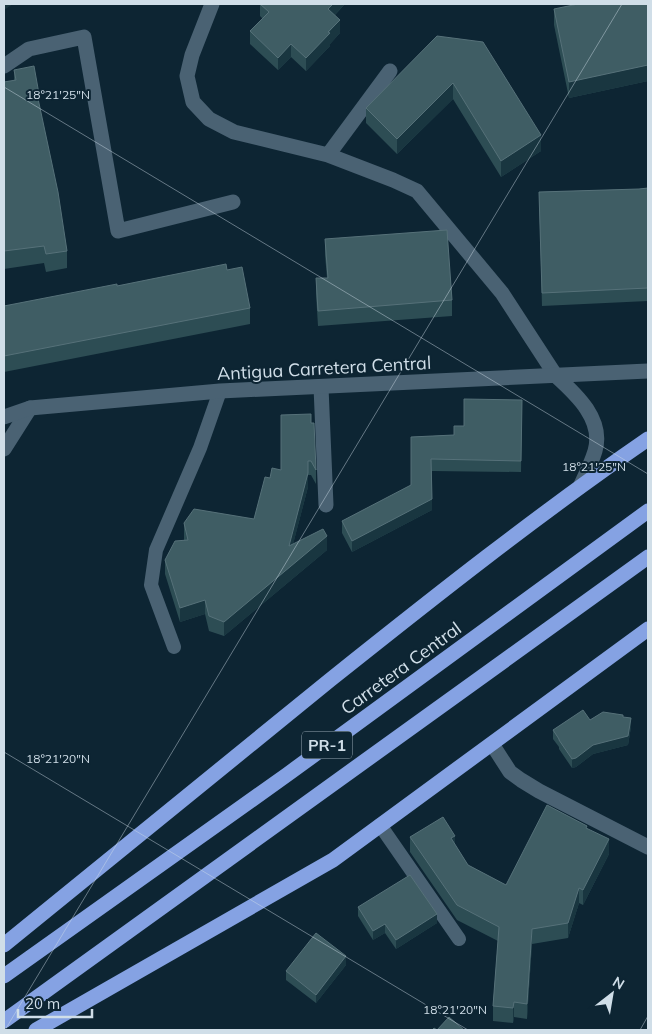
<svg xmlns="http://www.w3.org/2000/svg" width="652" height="1034" font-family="Mulish,sans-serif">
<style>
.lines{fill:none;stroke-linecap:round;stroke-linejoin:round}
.lane{stroke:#4a6273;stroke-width:14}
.street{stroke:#4a6273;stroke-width:15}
.secondary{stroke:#4a6273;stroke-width:15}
.highway{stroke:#85a2e3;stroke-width:15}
.wall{fill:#2d4d54}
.shaded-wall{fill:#193640}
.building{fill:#3f5d64;stroke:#567179}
.ticks{fill:none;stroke:#d0dee8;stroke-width:1;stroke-opacity:0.45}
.labels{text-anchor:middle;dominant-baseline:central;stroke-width:4;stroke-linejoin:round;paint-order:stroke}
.shield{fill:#0d2533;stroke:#96a6b2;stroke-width:1}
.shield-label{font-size:16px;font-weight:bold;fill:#d0dee8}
.street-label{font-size:18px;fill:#d0dee8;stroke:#0d2533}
.ticks-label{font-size:12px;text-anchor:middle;fill:#d0dee8;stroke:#0d2533;stroke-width:4;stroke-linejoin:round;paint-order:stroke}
</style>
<rect width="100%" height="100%" fill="#0d2533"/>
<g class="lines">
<path class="lane" d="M 174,647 L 151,585 L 156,550 L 200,448 L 220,391
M 380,825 L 459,939"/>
<path class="street" d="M 212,4 L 192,55 L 187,76 L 193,102 L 209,119 L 234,132 L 328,155 L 393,180 L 417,191 L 502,293 L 556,376
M 4,66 L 29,49 L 84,37 L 118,231 L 233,202
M 328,155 L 390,71
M 321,387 L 326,505
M 4,449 L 30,408
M 492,744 L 510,772 L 521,780 L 539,791 L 648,847"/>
<path class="secondary" d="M 556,376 C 577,395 604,420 595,451 C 591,464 585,476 580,487
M 4,417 L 30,408 L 220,391 L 648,371"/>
<path class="highway" d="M 4,945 C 112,856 221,768 330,680 C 434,597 539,514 648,439
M 4,976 L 288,774 L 648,511
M 4,1021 L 648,557
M 36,1030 L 333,860 L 648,629"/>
</g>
<path class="wall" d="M 260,4 L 345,4 L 335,15 L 340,33 L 330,44 L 330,46 L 306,71 L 291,57 L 278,70 L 250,44 L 250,31 L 263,19 L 260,16 Z
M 648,4 L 648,81 L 569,98 L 554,25 L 554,9 Z
M 483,42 L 541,151 L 501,177 L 453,99 L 397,154 L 366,123 L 366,108 Z
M 14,70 L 39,107 L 67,251 L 67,268 L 46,272 L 44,263 L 4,269 L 4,82 L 14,81 Z
M 648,188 L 648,301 L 542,306 L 539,192 L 639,189 Z
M 325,239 L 452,300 L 452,316 L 318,326 L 316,294 L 316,278 L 327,278 L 325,255 Z
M 227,270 L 250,308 L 250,324 L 4,372 L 4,306 L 117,286 Z
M 522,400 L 521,472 L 432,471 L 432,510 L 352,552 L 342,533 L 342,521 L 411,486 L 411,437 L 454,435 L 464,426 Z
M 311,423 L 316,470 L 316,484 L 311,475 L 308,475 L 308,487 L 293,544 L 327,550 L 224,636 L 209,631 L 205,614 L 180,622 L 165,574 L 165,560 L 184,540 L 184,523 L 254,519 L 270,478 L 281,470 Z
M 623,717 L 631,727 L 628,745 L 593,754 L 576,767 L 572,768 L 559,749 L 559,747 L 553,739 L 553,730 L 590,720 Z
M 587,828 L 609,854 L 583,905 L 579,903 L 568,938 L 532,944 L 527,1019 L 514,1017 L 513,1023 L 493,1021 L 493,1006 L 498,941 L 457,920 L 410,852 L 410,837 L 455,845 L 468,865 L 506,885 Z
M 358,907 L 437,923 L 396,949 L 385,933 L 373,940 L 358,916 Z
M 346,965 L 316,1003 L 286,980 L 286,971 Z"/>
<path class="shaded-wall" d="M 4,4 L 13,4 L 4,10 Z
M 333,4 L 345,4 L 328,22 L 328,9 Z
M 340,20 L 340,33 L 330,44 L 330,46 L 306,71 L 306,58 Z
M 291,44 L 291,57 L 278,70 L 278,58 Z
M 648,65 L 648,81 L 569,98 L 569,82 Z
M 453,83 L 453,99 L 397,154 L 397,139 Z
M 37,94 L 39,94 L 39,112 Z
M 541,135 L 541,151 L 501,177 L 501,161 Z
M 308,473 L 308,487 L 289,560 L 289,546 Z
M 432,499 L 432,510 L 352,552 L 352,541 Z
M 327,536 L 327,550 L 224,636 L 224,622 Z
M 205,600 L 205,614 L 180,622 L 180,608 Z
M 631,718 L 631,727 L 628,745 L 593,754 L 576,767 L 572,768 L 572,759 Z
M 455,836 L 455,851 L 451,838 Z
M 609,839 L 609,854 L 583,905 L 583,890 Z
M 579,888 L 579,903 L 568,938 L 568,923 Z
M 437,914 L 437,923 L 396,949 L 396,940 Z
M 385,924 L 385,933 L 373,940 L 373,931 Z
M 532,929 L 532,944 L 527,1019 L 527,1004 Z
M 346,956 L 346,965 L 316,1003 L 316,995 Z
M 514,1002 L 514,1017 L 513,1023 L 513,1008 Z"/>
<path class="building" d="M 260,4 L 333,4 L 328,9 L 340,20 L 328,32 L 330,33 L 306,58 L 291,44 L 278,58 L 250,31 L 269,12 Z
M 578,4 L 648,4 L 648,65 L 569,82 L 554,9 Z
M 437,36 L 483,42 L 541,135 L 501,161 L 453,83 L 397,139 L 366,108 Z
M 34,66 L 39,94 L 37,94 L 58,192 L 67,251 L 46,254 L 44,246 L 4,251 L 4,82 L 16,80 L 14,70 Z
M 648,188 L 648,288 L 542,293 L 539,192 L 639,189 Z
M 447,230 L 452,300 L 318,311 L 316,278 L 328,278 L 325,239 Z
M 226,264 L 227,270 L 242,267 L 250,308 L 4,356 L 4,306 L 117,284 L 117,286 Z
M 464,399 L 522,400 L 521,461 L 431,459 L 432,499 L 352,541 L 342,521 L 411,485 L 411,437 L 454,435 L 454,426 L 464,426 Z
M 311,414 L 311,423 L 314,423 L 316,470 L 311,461 L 308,461 L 308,473 L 289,546 L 323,529 L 327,536 L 224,622 L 209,616 L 205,600 L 180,608 L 165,560 L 175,541 L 188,540 L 184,523 L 194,509 L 254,519 L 265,477 L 270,478 L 272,468 L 281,470 L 281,415 Z
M 583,710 L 590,720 L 603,712 L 623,715 L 623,717 L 631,718 L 628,736 L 593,745 L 576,758 L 572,759 L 559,740 L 559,739 L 553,730 Z
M 547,805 L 587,826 L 586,828 L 609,839 L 583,890 L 579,888 L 568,923 L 532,929 L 527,1004 L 514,1002 L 513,1008 L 493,1006 L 499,927 L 457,905 L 410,837 L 443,817 L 455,836 L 451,838 L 468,865 L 506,885 Z
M 410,875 L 437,914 L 396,940 L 385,924 L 373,931 L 358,907 Z
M 316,933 L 346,956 L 316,995 L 286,971 Z
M 449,1017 L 464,1030 L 432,1030 L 434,1028 L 437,1030 Z"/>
<path class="ticks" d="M 4,87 L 648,474M 4,752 L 468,1030M 5,1030 L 622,4M 640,1030 L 648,1016"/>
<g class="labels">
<rect class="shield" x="302" y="731.5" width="50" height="27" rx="4"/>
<g class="shield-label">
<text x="327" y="745">PR-1</text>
</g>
<g class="street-label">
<text transform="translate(324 368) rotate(-3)">Antigua Carretera Central</text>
<text transform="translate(401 668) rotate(-36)">Carretera Central</text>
</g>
</g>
<g class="ticks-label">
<text x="58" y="99">18°21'25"N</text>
<text x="594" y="471">18°21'25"N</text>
<text x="58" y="763">18°21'20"N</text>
<text x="455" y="1014">18°21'20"N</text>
</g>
<rect width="652" height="1034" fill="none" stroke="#d0dee8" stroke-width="10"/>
<g transform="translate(612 994) rotate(31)" stroke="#0d2533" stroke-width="4" paint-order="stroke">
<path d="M0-4L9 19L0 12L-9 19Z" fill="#d0dee8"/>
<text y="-8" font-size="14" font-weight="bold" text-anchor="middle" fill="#d0dee8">N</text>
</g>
<path d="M18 1009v8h74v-8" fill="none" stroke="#d0dee8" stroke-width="2.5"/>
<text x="25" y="1009" font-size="15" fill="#d0dee8" stroke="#0d2533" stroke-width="4" paint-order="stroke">20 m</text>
</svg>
